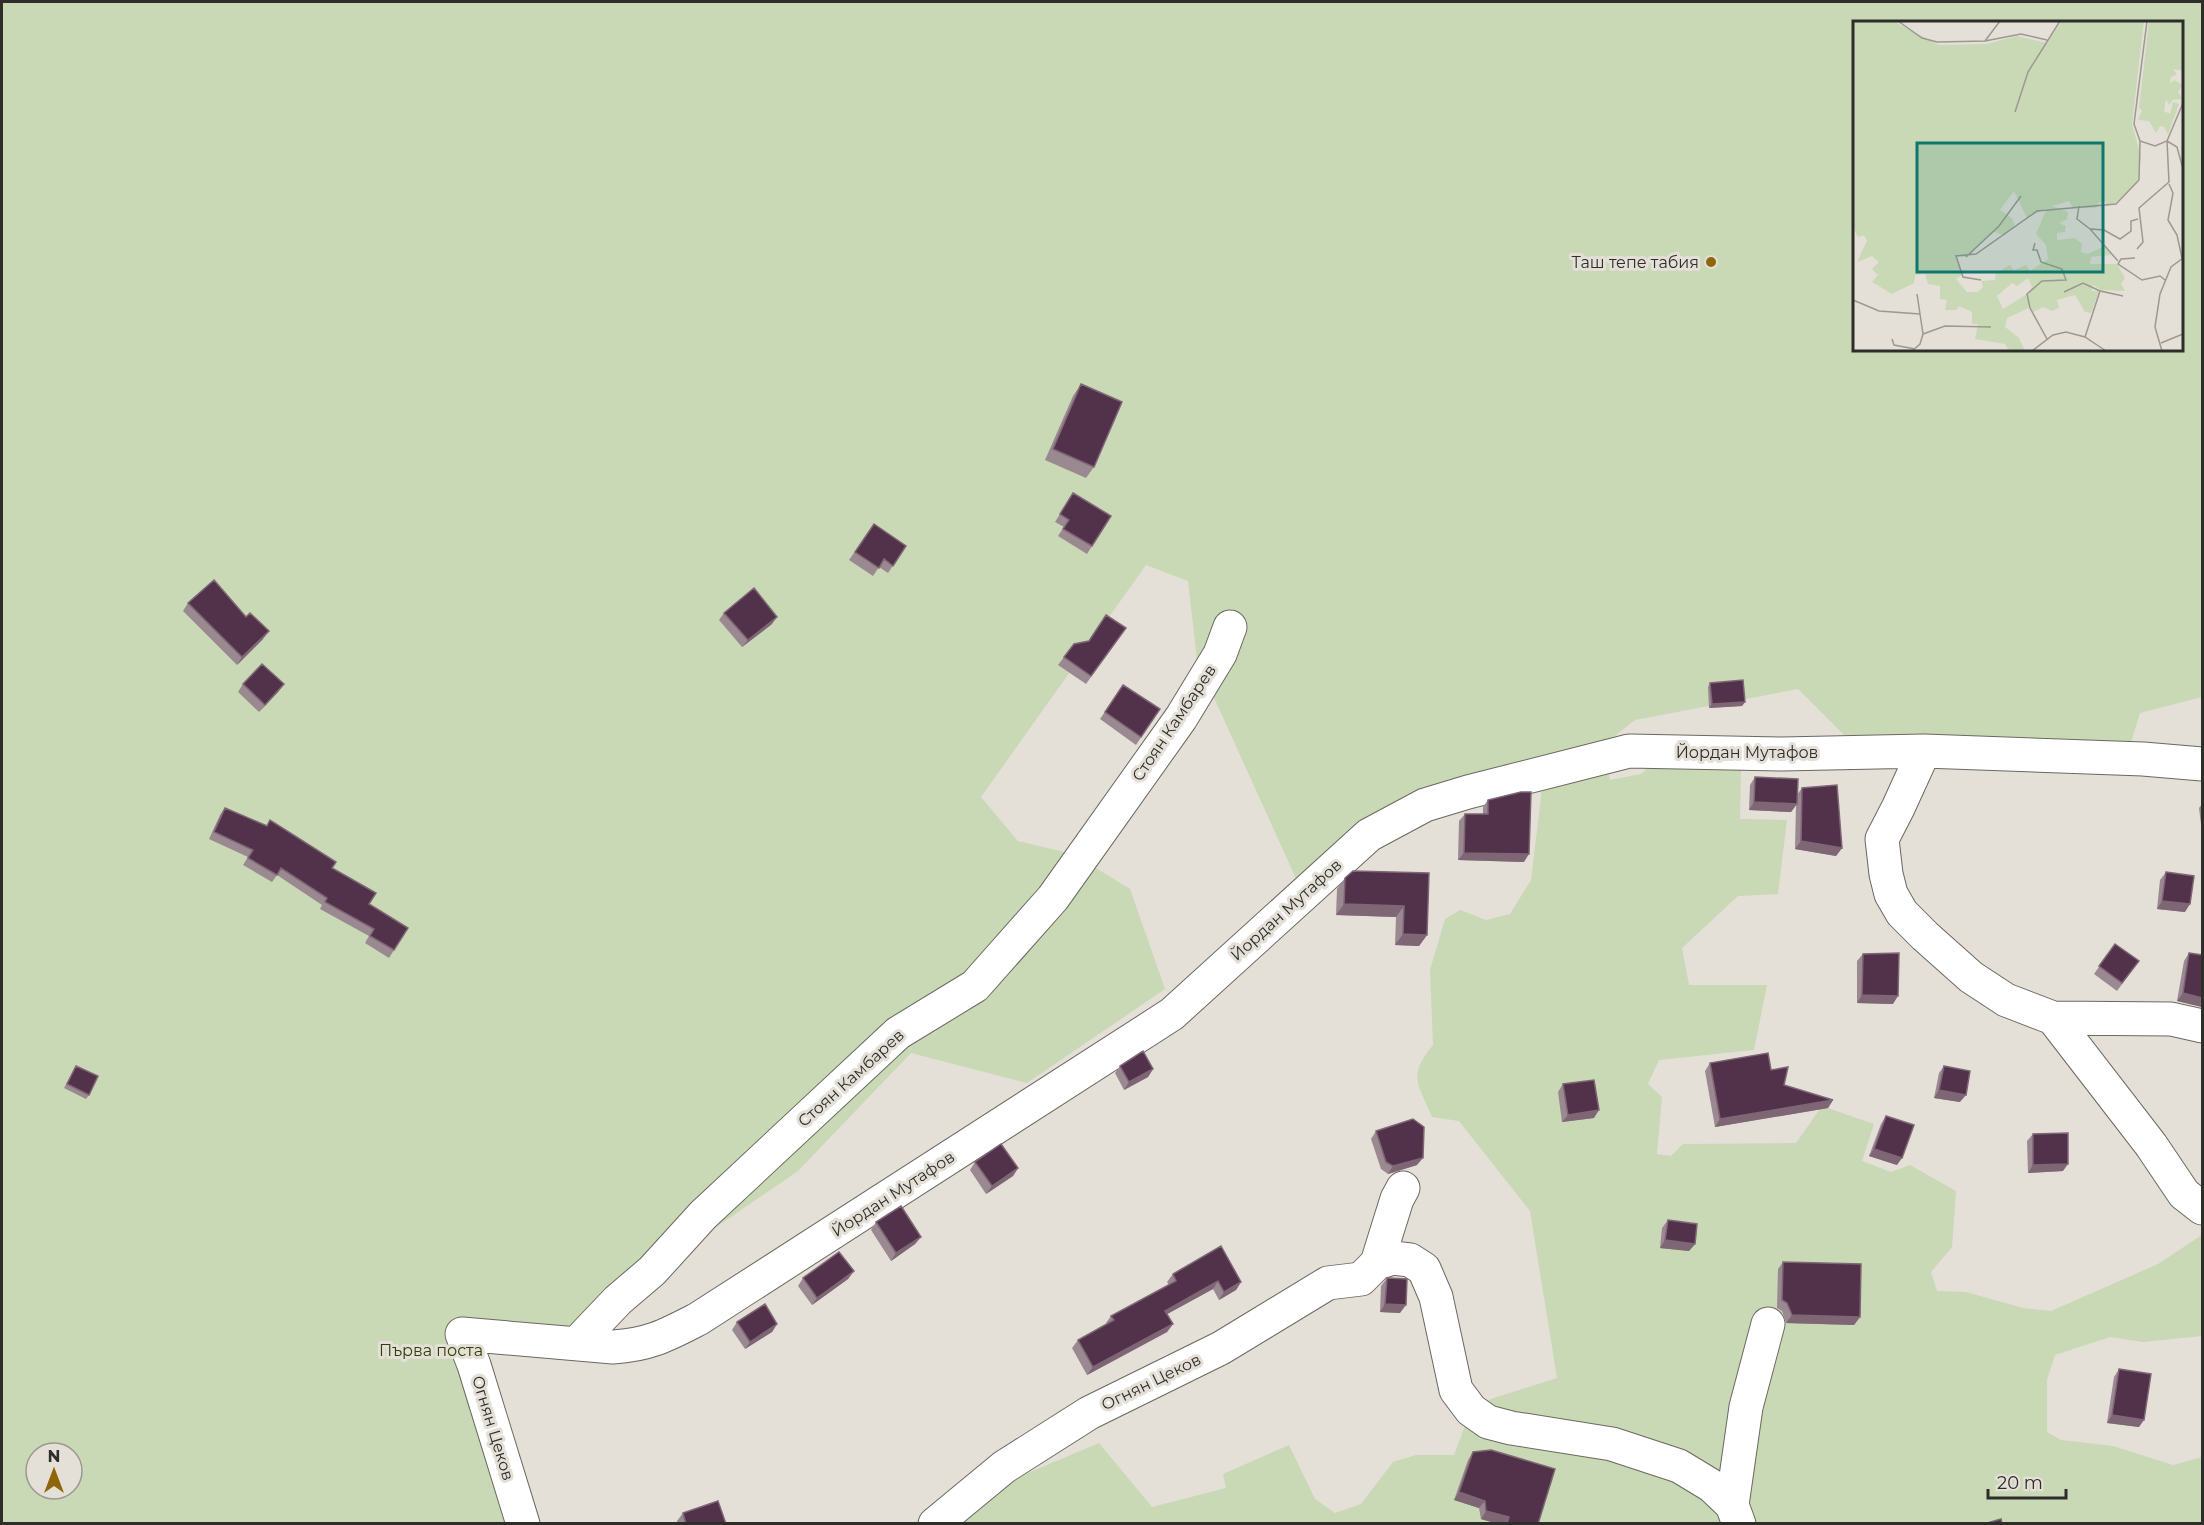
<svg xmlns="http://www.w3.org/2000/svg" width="2204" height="1525" font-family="Montserrat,sans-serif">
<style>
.green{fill:#c9d8b5;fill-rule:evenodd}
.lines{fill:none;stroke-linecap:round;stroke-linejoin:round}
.minor-casing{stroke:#6b6861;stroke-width:35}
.minor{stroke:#fff;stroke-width:33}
.wall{fill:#9b8992}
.shaded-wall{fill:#7e6675}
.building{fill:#52324b;stroke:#7e6675;stroke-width:1.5}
.poi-dot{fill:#8e670a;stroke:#e4e0d8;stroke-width:2}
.labels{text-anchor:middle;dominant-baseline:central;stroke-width:6;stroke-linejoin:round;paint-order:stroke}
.poi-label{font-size:16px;fill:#2f2d2a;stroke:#e4e0d8;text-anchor:end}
.street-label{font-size:16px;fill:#2f2d2a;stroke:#e4e0d8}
.park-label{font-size:16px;fill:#2f4200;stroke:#e4e0d8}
.inset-road{fill:none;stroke:#9c9892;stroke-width:1.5}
.view{fill:#0f766e;fill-opacity:0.15;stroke:#0f766e;stroke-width:3}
.inset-edge{fill:none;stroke:#2f2d2a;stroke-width:3}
</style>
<rect width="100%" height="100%" fill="#e4e0d8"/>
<path class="green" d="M 2,2 L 2202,2 L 2202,697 L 2140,713 L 2122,772 L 1851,742 L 1798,689 L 1635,720 L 1603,745 L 1610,780 L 1641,774 L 1653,763 L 1741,769 L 1740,819 L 1787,820 L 1778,894 L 1738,896 L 1682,948 L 1689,985 L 1767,985 L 1754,1050 L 1659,1060 L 1648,1084 L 1662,1097 L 1657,1154 L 1671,1156 L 1683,1144 L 1796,1143 L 1822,1106 L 1874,1124 L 1862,1161 L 1891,1172 L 1910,1165 L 1956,1191 L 1952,1247 L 1931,1272 L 1937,1291 L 1966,1292 L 2023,1308 L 2051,1311 L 2158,1264 L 2202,1235 L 2202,1336 L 2143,1342 L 2110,1337 L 2055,1355 L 2047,1380 L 2047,1432 L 2061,1440 L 2113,1446 L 2173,1465 L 2202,1457 L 2202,1523 L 959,1523 L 1016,1478 L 1099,1443 L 1152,1507 L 1226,1488 L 1223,1474 L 1289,1445 L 1315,1499 L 1335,1513 L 1361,1504 L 1393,1462 L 1416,1455 L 1454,1455 L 1471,1410 L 1491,1399 L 1557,1378 L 1530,1211 L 1459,1121 L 1432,1117 C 1418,1082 1407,1077 1433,1045 L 1430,970 L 1445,919 L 1460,910 L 1486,920 L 1510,914 L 1531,880 L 1544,772 L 1424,794 L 1298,883 L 1197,660 L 1188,581 L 1146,565 L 981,797 L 1018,841 L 1073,854 L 1130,889 L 1165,989 L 1027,1083 L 911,1053 L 798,1171 L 652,1271 L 577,1343 L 462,1334 L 523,1523 L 2,1524 ZM 1854,22 L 2182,22 L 2182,350 L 1854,350 ZM 36,1453 L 72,1453 L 72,1489 L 36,1489 Z"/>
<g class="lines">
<g class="minor-casing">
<path id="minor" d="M 1924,751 L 1898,808 L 1882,839 L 1886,874 L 1891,894 L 1902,913 L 1925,936 L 1971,977 L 2006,1000 L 2053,1018
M 2202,1026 L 2171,1019 L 2053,1018 L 2151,1145 L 2184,1194 L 2202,1208
M 1377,1263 L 1397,1199 L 1403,1188
M 577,1343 L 618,1300 L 652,1271 L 703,1215 L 898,1033 L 975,986 L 1053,898 L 1181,718 L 1220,654 L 1230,627
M 1732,1505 L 1746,1407 L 1768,1324
M 523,1524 L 474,1365 L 462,1334 L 613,1347 C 649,1345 667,1335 698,1319 L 1172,1014 L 1369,835 L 1425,805 L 1468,792 L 1629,751 L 1782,754 L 1924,751 L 2143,759 L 2202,764
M 935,1524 L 1004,1467 L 1089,1413 L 1221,1348 L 1328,1283 L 1361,1279 L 1377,1263 L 1393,1258 L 1410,1260 L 1424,1269 L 1436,1297 L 1456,1390 L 1471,1410 L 1488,1422 L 1511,1428 L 1612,1444 L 1679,1466 L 1712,1486 L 1732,1505 L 1739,1524"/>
</g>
<use href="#minor" class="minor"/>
</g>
<path class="wall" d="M 1081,384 L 1094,467 L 1086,478 L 1045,460 L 1073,396 Z
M 1073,493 L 1092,546 L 1087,554 L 1058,536 L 1064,527 L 1055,522 Z
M 874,524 L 906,546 L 888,573 L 879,567 L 873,576 L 849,560 Z
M 188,603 L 263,639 L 237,665 L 183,611 Z
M 724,613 L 772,624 L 742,647 L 719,620 Z
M 1126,628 L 1086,684 L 1058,665 L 1074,644 L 1089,641 Z
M 1710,683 L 1745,702 L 1742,706 L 1709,708 L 1708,687 Z
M 243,684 L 284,684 L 278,692 L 259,712 L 238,692 Z
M 1123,685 L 1160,709 L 1136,745 L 1100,719 Z
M 1755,777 L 1797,795 L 1802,788 L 1842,848 L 1836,856 L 1795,849 L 1796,805 L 1791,812 L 1749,810 L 1750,785 Z
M 1488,800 L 1524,862 L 1458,860 L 1459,821 L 1465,814 L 1483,814 L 1483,807 Z
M 2202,804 L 2202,832 L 2199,808 Z
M 225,808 L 266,826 L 270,820 L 332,868 L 369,904 L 394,950 L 389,958 L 365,943 L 369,936 L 320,909 L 322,905 L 277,875 L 272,882 L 243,865 L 248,857 L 209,839 L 220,815 Z
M 2166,872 L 2185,912 L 2157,909 L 2160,880 Z
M 1429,873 L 1427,935 L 1419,946 L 1395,945 L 1396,917 L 1336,915 L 1337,889 L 1345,878 Z
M 2115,944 L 2139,961 L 2117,991 L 2094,974 Z
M 2189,953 L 2202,955 L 2202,1007 L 2177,1001 L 2184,961 Z
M 1863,954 L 1893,1004 L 1857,1003 L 1857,961 Z
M 1710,1063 L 1771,1070 L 1784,1085 L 1833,1100 L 1828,1108 L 1715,1127 L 1705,1071 Z
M 76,1066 L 89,1095 L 86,1099 L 64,1088 Z
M 1120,1066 L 1153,1069 L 1148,1077 L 1124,1090 L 1115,1073 Z
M 1944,1066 L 1960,1102 L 1934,1098 L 1939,1073 Z
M 1563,1084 L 1594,1118 L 1562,1122 L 1558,1092 Z
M 1886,1116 L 1897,1165 L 1869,1156 L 1881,1124 Z
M 1376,1131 L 1417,1165 L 1388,1174 L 1381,1169 L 1371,1139 Z
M 2033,1134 L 2063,1171 L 2028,1173 L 2027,1141 Z
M 975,1162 L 1018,1168 L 1013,1176 L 986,1194 L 970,1170 Z
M 1668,1220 L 1695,1244 L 1689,1251 L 1660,1248 L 1662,1228 Z
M 876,1222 L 921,1237 L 915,1244 L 891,1261 L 871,1230 Z
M 1783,1262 L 1860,1317 L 1854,1325 L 1786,1323 L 1782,1311 L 1777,1308 L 1778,1269 Z
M 854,1271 L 848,1279 L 812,1305 L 798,1286 L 803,1278 Z
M 1173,1274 L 1241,1282 L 1236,1290 L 1219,1300 L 1213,1289 L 1167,1314 L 1173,1324 L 1167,1332 L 1087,1375 L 1072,1348 L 1078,1340 L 1107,1324 L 1106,1323 L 1111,1316 L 1169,1285 L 1167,1282 Z
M 1387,1278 L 1400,1313 L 1380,1312 L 1381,1286 Z
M 737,1322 L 777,1324 L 772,1332 L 745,1349 L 732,1330 Z
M 2119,1369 L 2139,1427 L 2107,1423 L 2114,1377 Z
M 1473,1452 L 1538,1524 L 1498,1524 L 1481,1519 L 1479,1508 L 1454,1500 L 1468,1460 Z
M 683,1513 L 726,1524 L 678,1524 L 677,1521 Z"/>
<path class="shaded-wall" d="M 777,617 L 772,624 L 742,647 L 748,640 Z
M 269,631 L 263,639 L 237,665 L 242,657 Z
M 284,684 L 278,692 L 259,712 L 265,705 Z
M 1745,702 L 1742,706 L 1709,708 L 1712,704 Z
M 1754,802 L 1797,804 L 1791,812 L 1749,810 Z
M 1801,841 L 1842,848 L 1836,856 L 1795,849 Z
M 1464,853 L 1529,854 L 1524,862 L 1458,860 Z
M 2162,901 L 2190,904 L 2185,912 L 2157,909 Z
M 1344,904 L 1404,906 L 1396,917 L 1336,915 Z
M 1403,934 L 1427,935 L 1419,946 L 1395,945 Z
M 2183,993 L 2202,998 L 2202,1007 L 2177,1001 Z
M 1862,995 L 1898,996 L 1893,1004 L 1857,1003 Z
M 1153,1069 L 1148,1077 L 1124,1090 L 1129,1082 Z
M 1939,1090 L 1966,1095 L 1960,1102 L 1934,1098 Z
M 1833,1100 L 1828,1108 L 1715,1127 L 1720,1119 Z
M 1599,1110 L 1594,1118 L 1562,1122 L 1568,1115 Z
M 1874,1149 L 1902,1158 L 1897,1165 L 1869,1156 Z
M 1423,1158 L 1417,1165 L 1388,1174 L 1393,1166 Z
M 2068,1164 L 2063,1171 L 2028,1173 L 2033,1165 Z
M 1018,1168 L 1013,1176 L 986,1194 L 992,1186 Z
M 921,1237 L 915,1244 L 891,1261 L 896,1253 Z
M 1665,1240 L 1695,1244 L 1689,1251 L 1660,1248 Z
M 854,1271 L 848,1279 L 812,1305 L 817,1298 Z
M 1218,1281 L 1213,1289 L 1160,1318 L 1165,1311 Z
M 1241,1282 L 1236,1290 L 1219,1300 L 1224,1292 Z
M 1385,1304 L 1406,1305 L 1400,1313 L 1380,1312 Z
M 1792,1315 L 1860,1317 L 1854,1325 L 1786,1323 Z
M 777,1324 L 772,1332 L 745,1349 L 750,1342 Z
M 1173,1324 L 1167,1332 L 1087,1375 L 1093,1367 Z
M 2112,1415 L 2144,1420 L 2139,1427 L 2107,1423 Z
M 1459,1492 L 1485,1501 L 1479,1508 L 1454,1500 Z
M 1486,1511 L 1509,1517 L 1505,1524 L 1498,1524 L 1481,1519 Z"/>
<path class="building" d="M 1081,384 L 1122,402 L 1094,467 L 1053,449 Z
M 1073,493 L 1111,516 L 1092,546 L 1063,529 L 1069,520 L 1060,514 Z
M 874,524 L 906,546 L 893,566 L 884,559 L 879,568 L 855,552 Z
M 214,580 L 246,617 L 250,613 L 269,631 L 242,657 L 188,603 Z
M 754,588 L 777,617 L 748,640 L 724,613 Z
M 1106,615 L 1126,628 L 1091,676 L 1064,657 L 1074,644 L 1089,641 Z
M 262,664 L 284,684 L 265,705 L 243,684 Z
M 1743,680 L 1745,702 L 1712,704 L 1710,683 Z
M 1123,685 L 1160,709 L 1141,737 L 1105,712 Z
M 1755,777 L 1798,779 L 1797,804 L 1754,802 Z
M 1837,785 L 1842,848 L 1801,841 L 1802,788 Z
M 1521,792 L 1531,792 L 1529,854 L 1464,853 L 1465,814 L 1488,814 L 1488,800 Z
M 225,808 L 267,826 L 270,820 L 336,862 L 332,868 L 376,893 L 369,904 L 408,928 L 394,950 L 370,936 L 374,929 L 325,902 L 327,898 L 281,868 L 277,875 L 248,858 L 253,850 L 214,832 Z
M 1353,871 L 1429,873 L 1427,935 L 1403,934 L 1404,906 L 1344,904 L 1345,878 Z
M 2166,872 L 2194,876 L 2190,904 L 2162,901 Z
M 2115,944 L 2139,961 L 2122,983 L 2099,966 Z
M 1899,953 L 1898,996 L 1862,995 L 1863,954 Z
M 2189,953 L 2202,955 L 2202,998 L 2183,993 Z
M 1143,1051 L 1153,1069 L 1129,1082 L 1120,1066 Z
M 1768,1053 L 1771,1070 L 1788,1067 L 1784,1085 L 1833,1100 L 1720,1119 L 1710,1063 Z
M 76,1066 L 98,1076 L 89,1095 L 67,1084 Z
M 1944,1066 L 1970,1071 L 1966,1095 L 1939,1090 Z
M 1594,1080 L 1599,1110 L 1568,1115 L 1563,1084 Z
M 1886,1116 L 1914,1125 L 1902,1158 L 1874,1149 Z
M 1413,1119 L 1424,1127 L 1423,1158 L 1393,1166 L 1386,1162 L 1376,1131 Z
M 2068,1133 L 2068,1164 L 2033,1165 L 2033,1134 Z
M 1001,1144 L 1018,1168 L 992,1186 L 975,1162 Z
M 901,1206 L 921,1237 L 896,1253 L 876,1222 Z
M 1668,1220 L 1697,1224 L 1695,1244 L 1665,1240 Z
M 1221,1246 L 1241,1282 L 1224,1292 L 1218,1281 L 1165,1311 L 1173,1324 L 1093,1367 L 1078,1340 L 1114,1320 L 1111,1316 L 1176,1281 L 1173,1274 Z
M 839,1252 L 854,1271 L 817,1298 L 803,1278 Z
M 1783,1262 L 1861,1264 L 1860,1317 L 1792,1315 L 1787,1303 L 1782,1300 Z
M 1387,1278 L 1407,1279 L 1406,1305 L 1385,1304 Z
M 765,1304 L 777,1324 L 750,1342 L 737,1322 Z
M 2119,1369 L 2151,1374 L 2144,1420 L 2112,1415 Z
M 1491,1450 L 1555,1469 L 1538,1524 L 1507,1524 L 1509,1517 L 1486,1511 L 1485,1501 L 1459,1492 L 1473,1452 Z
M 718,1501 L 726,1524 L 686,1524 L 683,1513 Z
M 2001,1519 L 2002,1524 L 1984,1524 Z"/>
<circle class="poi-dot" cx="1711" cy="262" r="6"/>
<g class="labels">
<g class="poi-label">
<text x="1699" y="262">Таш тепе табия</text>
</g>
<g class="street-label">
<text transform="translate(1174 723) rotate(-56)">Стоян Камбарев</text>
<text x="1747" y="752">Йордан Мутафов</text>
<text transform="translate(1286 910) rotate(-42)">Йордан Мутафов</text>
<text transform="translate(851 1078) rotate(-42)">Стоян Камбарев</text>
<text transform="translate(893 1194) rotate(-33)">Йордан Мутафов</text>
<text transform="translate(1151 1382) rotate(-26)">Огнян Цеков</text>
<text transform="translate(493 1428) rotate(73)">Огнян Цеков</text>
</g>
<g class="park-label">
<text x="431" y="1350">Първа поста</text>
</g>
</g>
<g transform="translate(1853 21)">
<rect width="330" height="330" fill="#e4e0d8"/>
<path d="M 0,0 L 40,0 L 86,24 L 134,23 L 164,15 L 194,22 L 209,0 L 291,0 L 279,103 L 288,136 L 285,161 L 261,183 L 254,184 L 252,180 L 245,182 L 243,187 L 220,187 L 216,180 L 199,185 L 215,191 L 214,198 L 206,202 L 213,205 L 212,211 L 204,212 L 204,219 L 222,217 L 229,223 L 228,231 L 235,233 L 252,225 L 258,234 L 238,236 L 237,243 L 264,243 L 272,257 L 268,263 L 272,270 L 248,269 L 240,264 L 239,270 L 246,270 L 238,292 L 232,291 L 222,274 L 204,279 L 206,287 L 199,290 L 190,286 L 180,291 L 176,287 L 154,297 L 152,306 L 166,317 L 172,330 L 165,330 L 155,328 L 152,323 L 122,318 L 125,303 L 119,303 L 119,291 L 106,285 L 103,289 L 92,289 L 94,279 L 87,278 L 87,265 L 75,263 L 72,253 L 62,254 L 61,262 L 39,273 L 19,261 L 25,254 L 19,248 L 26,241 L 19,235 L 4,241 L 14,220 L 11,214 L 5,216 L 0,206 ZM 161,170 L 174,197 L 194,187 L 183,213 L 193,224 L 195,238 L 177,250 L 173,244 L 161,249 L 157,244 L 143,252 L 142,259 L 128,260 L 130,266 L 125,271 L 114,271 L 103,258 L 109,254 L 103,235 L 113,236 L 141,211 L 151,214 L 162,206 L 159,197 L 147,189 ZM 175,257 L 179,266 L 174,273 L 150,288 L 144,275 L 159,262 L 164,265 ZM 296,0 L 330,0 L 330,50 L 320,48 L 324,53 L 318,56 L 317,63 L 321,59 L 330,64 L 325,71 L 329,78 L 320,79 L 316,84 L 313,78 L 311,90 L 317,93 L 320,81 L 326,83 L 315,113 L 311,106 L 307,105 L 303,112 L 296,100 L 285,99 L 289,89 L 286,87 Z" fill="#c9d8b5" fill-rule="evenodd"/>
<path class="inset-road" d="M 45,0 L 69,17 L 84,21 L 132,20 L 168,13 L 194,19M 294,0 L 281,103 L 287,120 L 302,125 L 314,120 L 330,82M 132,20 L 147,0M 162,91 L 175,51 L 207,0M 314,120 L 324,126 L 330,148M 316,163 L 320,172 L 315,199 L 324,214 L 329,237M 226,185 L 224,198 L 237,208M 182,222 L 180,229 L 184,229 L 188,241 L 209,248 L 213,259 L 189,260 L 174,273 L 177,287 L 194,318M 284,228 L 290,221 L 286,187 L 316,161 L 314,120M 113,236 L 146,205 L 168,175M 282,237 L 268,238 L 265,243 L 289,259 L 307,255 L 312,259M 265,240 L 237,208 L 251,209 L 267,218 L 278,210 L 278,200 L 285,198M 128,259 L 110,256 L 103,235 L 123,233 L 184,190 L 263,183 L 286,159 L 287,120M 211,271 L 230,262 L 247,270M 0,279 L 26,290 L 67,293M 70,313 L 92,305 L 138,306M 232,316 L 247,270 L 270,275M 39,318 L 41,324 L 62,328M 308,322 L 330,313M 59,330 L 67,323 L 70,313 L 64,273M 179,330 L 200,314 L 213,311 L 232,316 L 253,330M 309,330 L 302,306 L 307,273 L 318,246 L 330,237"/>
<path class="view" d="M 64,122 L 250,122 L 250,251 L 64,251 Z"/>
<rect width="330" height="330" class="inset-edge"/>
</g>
<rect width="2204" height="1525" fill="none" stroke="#2f2d2a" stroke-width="6"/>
<g transform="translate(54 1471)"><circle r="28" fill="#e4e0d8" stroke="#9c9892" stroke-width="1.5"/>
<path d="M0-4.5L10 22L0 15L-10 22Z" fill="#8e670a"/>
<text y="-9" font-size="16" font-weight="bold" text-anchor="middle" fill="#2f2d2a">N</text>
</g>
<path d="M1988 1489v9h78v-9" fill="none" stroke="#2f2d2a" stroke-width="3"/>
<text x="1997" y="1489" font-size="18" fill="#2f2d2a" stroke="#e4e0d8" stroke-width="4.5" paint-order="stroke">20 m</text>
</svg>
